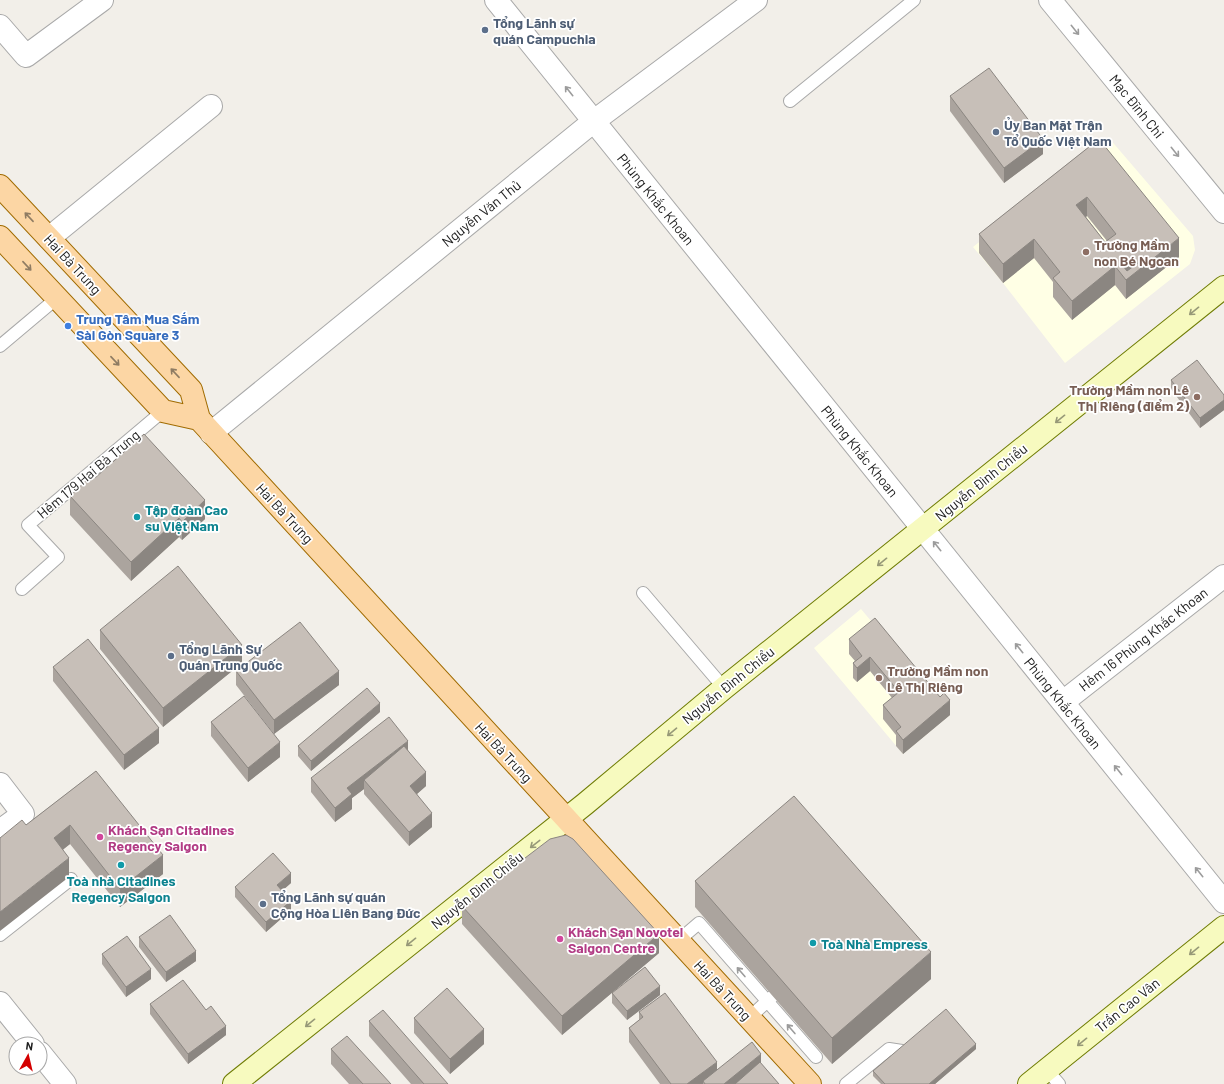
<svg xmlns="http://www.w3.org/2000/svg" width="1224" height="1084" font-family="Barlow,sans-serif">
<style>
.education{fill:#ffffe5}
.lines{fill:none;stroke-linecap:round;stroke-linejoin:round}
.service-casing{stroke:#a9a9a9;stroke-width:14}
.minor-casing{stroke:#a9a9a9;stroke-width:24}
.tertiary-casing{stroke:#a9a9a9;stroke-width:24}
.secondary-casing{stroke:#707d05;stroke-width:24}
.primary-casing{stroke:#a06b00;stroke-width:24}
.service{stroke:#fff;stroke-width:12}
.minor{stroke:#fff;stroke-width:22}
.tertiary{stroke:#fff;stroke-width:22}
.secondary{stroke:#f7fabf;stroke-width:22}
.primary{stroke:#fcd6a4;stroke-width:22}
.wall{fill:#aba49e;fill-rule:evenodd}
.shaded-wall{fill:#8b8681}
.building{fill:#c7bfb8;stroke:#8b8681;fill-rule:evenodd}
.oneway{stroke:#9c9c9c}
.oneway2{stroke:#8f7c63}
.oneway3{stroke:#979978}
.service-dot{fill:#5c6f8a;stroke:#fff;stroke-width:1.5}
.education-dot{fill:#8d6e63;stroke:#fff;stroke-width:1.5}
.shop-dot{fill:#3f7fe0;stroke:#fff;stroke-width:1.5}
.culture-dot{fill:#0f9aa8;stroke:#fff;stroke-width:1.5}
.hotel-dot{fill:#d1479c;stroke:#fff;stroke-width:1.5}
.labels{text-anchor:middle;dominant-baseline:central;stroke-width:3.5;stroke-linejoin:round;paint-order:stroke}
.service-label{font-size:14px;font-weight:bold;fill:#4e5e75;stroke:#fff;text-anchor:start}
.street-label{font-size:14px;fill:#222;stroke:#fff}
.education-label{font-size:14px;font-weight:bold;fill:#785e54;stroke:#fff;text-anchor:start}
.shop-label{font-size:14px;font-weight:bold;fill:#366cbe;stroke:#fff;text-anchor:start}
.culture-label{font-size:14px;font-weight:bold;fill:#0d838f;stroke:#fff;text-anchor:start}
.hotel-label{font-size:14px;font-weight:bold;fill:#b23c85;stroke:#fff;text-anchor:start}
</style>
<rect width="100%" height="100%" fill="#f2efe9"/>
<path class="education" d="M 1109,138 L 1193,236 L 1195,250 L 1190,264 L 1065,363 L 1003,283 L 973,247 Z
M 861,609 L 950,715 L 903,754 L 814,648 Z"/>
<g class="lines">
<g class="service-casing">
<path id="service" d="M 790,101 L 914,0
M 0,346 L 57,298
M 22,589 L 58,557 L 28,525 L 163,411
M 643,593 L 724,688
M 0,935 L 71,879
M 678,941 L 699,923 L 816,1057
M 749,1018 L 773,996
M 1047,1070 L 1059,1084
M 846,1084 L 889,1049 L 902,1051"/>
</g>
<g class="minor-casing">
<path id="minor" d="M 0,26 L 26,56 L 102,0
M 49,238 L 211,106
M 1063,702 L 1224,576
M 0,784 L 23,814 L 0,831"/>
</g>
<g class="tertiary-casing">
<path id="tertiary" d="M 496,0 L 1224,902
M 1050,0 L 1224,212
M 211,433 L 594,121 L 756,0
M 0,1003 L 33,1044
M 40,1053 L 65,1084"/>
</g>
<g class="secondary-casing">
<path id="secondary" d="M 234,1084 L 585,804 L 724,688 L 1224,287
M 1029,1084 L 1224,927"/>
</g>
<g class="primary-casing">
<path id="primary" d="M 0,186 L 191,390 L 199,419 L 810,1084
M 0,237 L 163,411 L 199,419"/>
</g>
<use href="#service" class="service"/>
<use href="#minor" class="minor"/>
<use href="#tertiary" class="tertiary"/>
<use href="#secondary" class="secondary"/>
<use href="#primary" class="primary"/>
</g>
<path class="wall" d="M 950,96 L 1043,154 L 1004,183 L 950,111 Z
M 1099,139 L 1179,257 L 1126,299 L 1115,285 L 1072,320 L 1053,297 L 1053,282 L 1034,258 L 1003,283 L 979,253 L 979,234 ZM 1087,216 L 1107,241 L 1105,242 L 1086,217 Z
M 1171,380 L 1224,395 L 1224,410 L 1200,428 L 1171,389 Z
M 95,478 L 205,519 L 182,540 L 179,537 L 131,581 L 70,515 L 70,496 Z
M 100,630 L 242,663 L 163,727 L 100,649 Z
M 849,639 L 950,715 L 903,754 L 896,746 L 896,735 L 883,719 L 883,705 L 892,698 L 870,671 L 857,682 L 853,678 L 853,663 L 855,661 L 849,654 Z
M 53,667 L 159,743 L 124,770 L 53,681 Z
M 236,671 L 339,685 L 274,734 L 236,685 Z
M 380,712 L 311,771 L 298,756 L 298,746 Z
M 211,722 L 280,757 L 248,782 L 211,736 Z
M 408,750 L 426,786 L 417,794 L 432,827 L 409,846 L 364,794 L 364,789 L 352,798 L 352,809 L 335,822 L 311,792 L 311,778 Z
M 96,771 L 163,874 L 120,907 L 70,844 L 63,849 L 69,877 L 26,825 Z
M 695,881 L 931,979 L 832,1064 L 695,907 Z
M 291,883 L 282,891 L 291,910 L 266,932 L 235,897 L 235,887 Z
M 462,906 L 659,953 L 562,1035 L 462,924 Z
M 139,937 L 196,961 L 166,982 L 139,947 Z
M 102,954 L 151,979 L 126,997 L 102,964 Z
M 612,993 L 660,995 L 627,1020 L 612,1003 Z
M 150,1004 L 206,1010 L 226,1035 L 188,1064 L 150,1014 Z
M 639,1012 L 717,1070 L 761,1064 L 779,1084 L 660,1084 L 629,1042 L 629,1028 L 639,1020 Z
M 414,1018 L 484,1044 L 450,1074 L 414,1033 Z
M 369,1021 L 448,1084 L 411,1084 L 369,1036 Z
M 331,1049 L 391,1084 L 349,1084 L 331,1064 Z
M 976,1049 L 935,1084 L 881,1084 L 873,1076 L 873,1071 Z"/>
<path class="shaded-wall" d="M 1043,139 L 1043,154 L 1004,183 L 1004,168 Z
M 1087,197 L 1087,216 L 1076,224 L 1076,205 Z
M 1179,238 L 1179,257 L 1126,299 L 1126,280 L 1123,266 L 1134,257 L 1134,274 Z
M 1034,239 L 1034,258 L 1003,283 L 1003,264 Z
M 1115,266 L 1115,285 L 1072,320 L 1072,301 Z
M 1224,400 L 1224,410 L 1200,428 L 1200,418 Z
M 205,500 L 205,519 L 182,540 L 182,522 Z
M 179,518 L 179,537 L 131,581 L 131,562 Z
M 242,645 L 242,663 L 163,727 L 163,708 Z
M 870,657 L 870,671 L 857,682 L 857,668 Z
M 339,671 L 339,685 L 274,734 L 274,720 Z
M 950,700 L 950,715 L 903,754 L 903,740 Z
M 380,703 L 380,712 L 311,771 L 311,761 Z
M 159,728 L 159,743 L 124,770 L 124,755 Z
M 408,741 L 408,755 L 364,780 L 364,789 L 352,798 L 352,809 L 335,822 L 335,808 L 347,788 Z
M 280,742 L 280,757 L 248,782 L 248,768 Z
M 426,772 L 426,786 L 410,800 L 410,786 Z
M 432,813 L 432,827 L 409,846 L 409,832 Z
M 70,825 L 70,844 L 54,857 L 54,838 Z
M 163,855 L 163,874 L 120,907 L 120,889 Z
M 69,858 L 69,877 L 0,931 L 0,912 Z
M 291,873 L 291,883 L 277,895 L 277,885 Z
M 291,901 L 291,910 L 266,932 L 266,922 Z
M 659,934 L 659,953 L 562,1035 L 562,1016 Z
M 196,951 L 196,961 L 166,982 L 166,972 Z
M 931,952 L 931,979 L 832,1064 L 832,1038 Z
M 151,969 L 151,979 L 126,997 L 126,987 Z
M 660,986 L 660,995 L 627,1020 L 627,1011 Z
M 226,1026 L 226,1035 L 188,1064 L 188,1054 Z
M 484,1029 L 484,1044 L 450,1074 L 450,1059 Z
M 976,1044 L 976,1049 L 935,1084 L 929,1084 Z
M 761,1054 L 761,1064 L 736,1084 L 724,1084 Z
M 717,1062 L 717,1076 L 703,1081 L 703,1084 L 687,1084 Z"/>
<path class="building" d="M 989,68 L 1043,139 L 1004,168 L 950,96 Z
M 1099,139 L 1179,238 L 1126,280 L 1115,266 L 1072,301 L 1053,278 L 1060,272 L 1034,239 L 1003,264 L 979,234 ZM 1087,197 L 1116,234 L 1105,242 L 1076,205 ZM 1134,257 L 1138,263 L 1127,271 L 1123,266 Z
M 1197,360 L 1224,395 L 1224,400 L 1200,418 L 1171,380 Z
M 144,434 L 205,500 L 182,522 L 179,518 L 131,562 L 70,496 L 92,475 L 95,478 Z
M 178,566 L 242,645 L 163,708 L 100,630 Z
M 875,618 L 940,697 L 944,693 L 950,700 L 903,740 L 896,731 L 901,727 L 883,705 L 899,692 L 870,657 L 857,668 L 853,663 L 862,656 L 849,639 Z
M 300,622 L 339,671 L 274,720 L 236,671 Z
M 88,639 L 159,728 L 124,755 L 53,667 Z
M 367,688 L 380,703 L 311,761 L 298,746 Z
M 244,696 L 280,742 L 248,768 L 211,722 Z
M 389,717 L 408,741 L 347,788 L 352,794 L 335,808 L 311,778 Z
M 404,746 L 426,772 L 410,786 L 432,813 L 409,832 L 364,780 Z
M 96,771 L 163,855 L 120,889 L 70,825 L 54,838 L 69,858 L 0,912 L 0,838 L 22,820 L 26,825 Z
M 794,796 L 931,952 L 832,1038 L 695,881 Z
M 566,835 L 573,839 L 659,934 L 562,1016 L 462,906 L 550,839 Z
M 273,853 L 291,873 L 277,885 L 291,901 L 266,922 L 235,887 Z
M 170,915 L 196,951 L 166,972 L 139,937 Z
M 127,936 L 151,969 L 126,987 L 102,954 Z
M 645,967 L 660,986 L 627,1011 L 612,993 Z
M 183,980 L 206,1010 L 211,1006 L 226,1026 L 188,1054 L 150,1004 Z
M 447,988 L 484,1029 L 450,1059 L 414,1018 Z
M 665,993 L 717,1062 L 687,1084 L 671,1084 L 629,1028 L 643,1017 L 639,1012 Z
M 946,1009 L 976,1044 L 929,1084 L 885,1084 L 873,1071 Z
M 383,1010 L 448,1084 L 424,1084 L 369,1021 Z
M 347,1036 L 391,1084 L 363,1084 L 331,1049 Z
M 752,1042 L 761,1054 L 724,1084 L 705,1084 L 703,1081 Z
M 760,1062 L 779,1084 L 735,1084 Z"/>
<defs><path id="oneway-shaft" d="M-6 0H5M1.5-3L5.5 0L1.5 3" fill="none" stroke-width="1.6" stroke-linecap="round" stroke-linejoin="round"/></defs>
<g class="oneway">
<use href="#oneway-shaft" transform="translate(1075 30) rotate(51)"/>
<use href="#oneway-shaft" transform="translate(569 91) rotate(-129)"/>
<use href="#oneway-shaft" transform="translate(1175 152) rotate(51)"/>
<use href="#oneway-shaft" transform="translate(937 546) rotate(-129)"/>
<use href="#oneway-shaft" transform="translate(1019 648) rotate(-129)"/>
<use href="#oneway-shaft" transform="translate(1118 770) rotate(-129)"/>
<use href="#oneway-shaft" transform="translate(1199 872) rotate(-129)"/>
<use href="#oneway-shaft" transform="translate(741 972) rotate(-131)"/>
<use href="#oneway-shaft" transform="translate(791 1029) rotate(-131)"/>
</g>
<g class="oneway2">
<use href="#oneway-shaft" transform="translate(29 217) rotate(-133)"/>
<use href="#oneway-shaft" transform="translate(27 266) rotate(47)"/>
<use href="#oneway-shaft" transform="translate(115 361) rotate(47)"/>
<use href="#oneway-shaft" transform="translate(175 373) rotate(-133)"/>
</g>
<g class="oneway3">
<use href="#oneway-shaft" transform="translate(1194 311) rotate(141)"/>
<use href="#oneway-shaft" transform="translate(1060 419) rotate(141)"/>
<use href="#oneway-shaft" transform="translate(882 562) rotate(141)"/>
<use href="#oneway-shaft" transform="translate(672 732) rotate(140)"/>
<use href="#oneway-shaft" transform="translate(535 844) rotate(142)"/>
<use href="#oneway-shaft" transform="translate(411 942) rotate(141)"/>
<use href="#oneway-shaft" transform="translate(1194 951) rotate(141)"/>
<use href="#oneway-shaft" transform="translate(310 1023) rotate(141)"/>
<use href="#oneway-shaft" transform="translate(1082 1042) rotate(141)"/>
</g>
<g class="service-dot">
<circle cx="485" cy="30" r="4"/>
<circle cx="996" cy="132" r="4"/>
<circle cx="171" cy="656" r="4"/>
<circle cx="263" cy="904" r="4"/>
</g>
<g class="education-dot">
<circle cx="1086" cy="252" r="4"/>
<circle cx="1197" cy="397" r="4"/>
<circle cx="879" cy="678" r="4"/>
</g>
<circle class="shop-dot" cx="68" cy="326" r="4"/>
<g class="culture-dot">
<circle cx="137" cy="517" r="4"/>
<circle cx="121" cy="865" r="4"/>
<circle cx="813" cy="943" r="4"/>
</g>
<g class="hotel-dot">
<circle cx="100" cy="837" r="4"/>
<circle cx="560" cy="939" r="4"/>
</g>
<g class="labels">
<g class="service-label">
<text x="493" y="22">Tổng Lãnh sự<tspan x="493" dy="16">quán Campuchia</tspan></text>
<text x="1004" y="124">Ủy Ban Mặt Trận<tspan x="1004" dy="16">Tổ Quốc Việt Nam</tspan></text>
<text x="179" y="648">Tổng Lãnh Sự<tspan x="179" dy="16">Quán Trung Quốc</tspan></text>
<text x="271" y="896">Tổng Lãnh sự quán<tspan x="271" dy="16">Cộng Hòa Liên Bang Ðức</tspan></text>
</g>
<g class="street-label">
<text transform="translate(1137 106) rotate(51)">Mạc Đĩnh Chi</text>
<text transform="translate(656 199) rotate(51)">Phùng Khắc Khoan</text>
<text transform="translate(481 213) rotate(-39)">Nguyễn Văn Thủ</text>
<text transform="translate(73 264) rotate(47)">Hai Bà Trưng</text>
<text transform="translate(860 451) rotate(51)">Phùng Khắc Khoan</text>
<text transform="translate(88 474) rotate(-40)">Hẻm 179 Hai Bà Trưng</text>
<text transform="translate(981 482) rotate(-39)">Nguyễn Đình Chiểu</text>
<text transform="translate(285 513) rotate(47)">Hai Bà Trưng</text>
<text transform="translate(1143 639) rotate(-38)">Hẻm 16 Phùng Khắc Khoan</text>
<text transform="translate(728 685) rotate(-39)">Nguyễn Đình Chiểu</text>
<text transform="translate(1063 703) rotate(51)">Phùng Khắc Khoan</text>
<text transform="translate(504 752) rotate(47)">Hai Bà Trưng</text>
<text transform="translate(477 890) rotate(-39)">Nguyễn Đình Chiểu</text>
<text transform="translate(723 990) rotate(47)">Hai Bà Trưng</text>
<text transform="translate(1127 1005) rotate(-39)">Trần Cao Vân</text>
</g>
<g class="education-label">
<text x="1094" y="244">Trường Mầm<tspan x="1094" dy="16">non Bé Ngoan</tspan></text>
<text x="1189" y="389" text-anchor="end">Trường Mầm non Lê<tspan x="1189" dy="16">Thị Riêng (điểm 2)</tspan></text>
<text x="887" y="670">Trường Mầm non<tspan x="887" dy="16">Lê Thị Riêng</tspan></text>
</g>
<g class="shop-label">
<text x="76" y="318">Trung Tâm Mua Sắm<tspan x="76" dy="16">Sài Gòn Square 3</tspan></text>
</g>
<g class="culture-label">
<text x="145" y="509">Tập đoàn Cao<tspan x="145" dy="16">su Việt Nam</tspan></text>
<text x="121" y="880" text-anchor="middle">Toà nhà Citadines<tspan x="121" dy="16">Regency Saigon</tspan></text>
<text x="821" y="943">Toà Nhà Empress</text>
</g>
<g class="hotel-label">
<text x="108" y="829">Khách Sạn Citadines<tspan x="108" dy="16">Regency Saigon</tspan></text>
<text x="568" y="931">Khách Sạn Novotel<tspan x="568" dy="16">Saigon Centre</tspan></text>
</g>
</g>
<g transform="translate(28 1056) rotate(8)"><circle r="19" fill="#ffffff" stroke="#a7a7a7"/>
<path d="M0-3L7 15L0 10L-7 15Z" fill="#d40000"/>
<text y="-6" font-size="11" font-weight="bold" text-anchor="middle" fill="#222222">N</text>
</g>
</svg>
